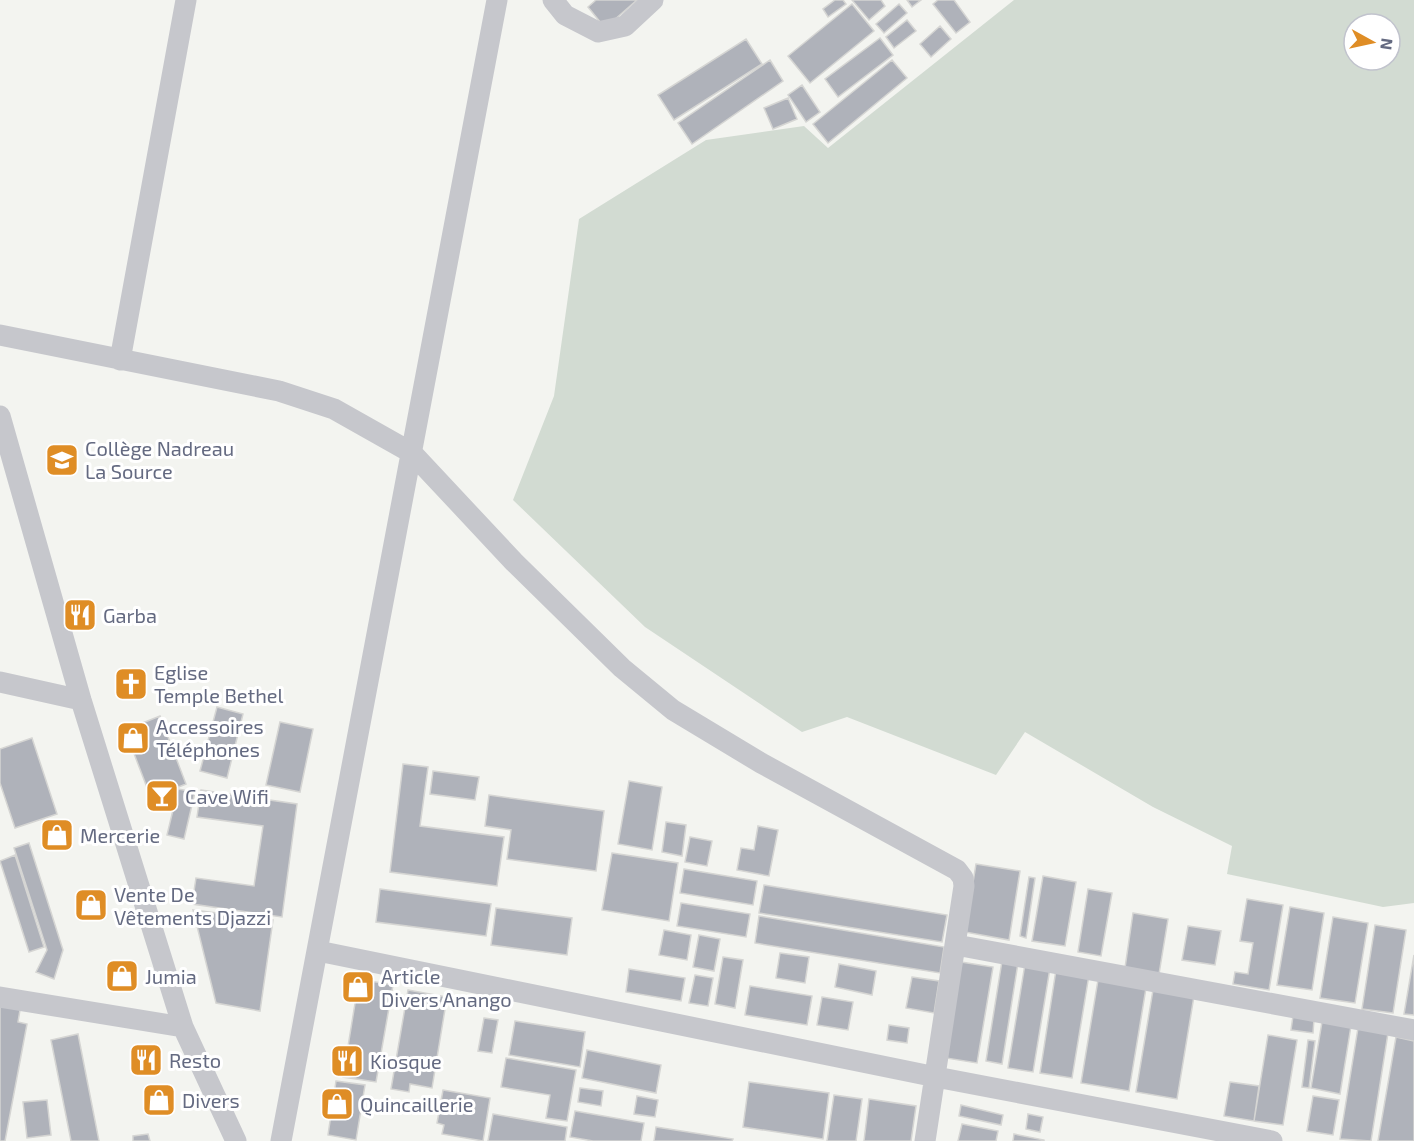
<svg xmlns="http://www.w3.org/2000/svg" width="1414" height="1141" font-family="'Exo 2',sans-serif">
<style>
.green{fill:#d2dbd2;fill-rule:evenodd}
.building{fill:#afb2ba;stroke:#d5d5d3;stroke-width:1.5}
.lines{fill:none;stroke-linecap:round;stroke-linejoin:round}
.minor{stroke:#c6c7cc;stroke-width:21}
.labels{text-anchor:middle;dominant-baseline:central;stroke-width:6;stroke-linejoin:round;paint-order:stroke}
.poi-label{font-size:20px;fill:#646a81;stroke:#fff;text-anchor:start}
</style>
<rect width="100%" height="100%" fill="#f3f4f0"/>
<path class="green" d="M 1014,0 L 1414,0 L 1414,903 L 1383,907 L 1227,874 L 1232,846 L 1153,807 L 1025,732 L 996,775 L 847,717 L 802,732 L 645,627 L 513,500 L 554,396 L 579,219 L 706,140 L 804,126 L 828,148 ZM 1354,24 L 1390,24 L 1390,60 L 1354,60 Z"/>
<path class="building" d="M 596,0 L 637,0 L 605,28 L 588,7 Z
M 835,0 L 843,0 L 846,4 L 828,17 L 823,9 Z
M 852,0 L 881,0 L 885,6 L 869,20 Z
M 907,0 L 921,0 L 912,7 Z
M 938,0 L 954,0 L 970,22 L 956,33 L 933,4 Z
M 852,4 L 874,31 L 810,83 L 788,56 Z
M 899,4 L 907,13 L 884,33 L 876,24 Z
M 907,20 L 916,31 L 894,48 L 886,37 Z
M 940,26 L 951,39 L 931,57 L 920,44 Z
M 880,38 L 893,55 L 838,97 L 825,79 Z
M 746,39 L 762,64 L 674,120 L 658,95 Z
M 770,60 L 783,81 L 692,144 L 678,123 Z
M 892,60 L 907,78 L 828,143 L 813,124 Z
M 802,85 L 820,112 L 806,122 L 788,95 Z
M 788,98 L 797,119 L 773,129 L 764,108 Z
M 217,707 L 243,714 L 227,778 L 200,771 Z
M 160,716 L 186,784 L 151,798 L 125,730 Z
M 280,722 L 313,729 L 300,792 L 266,785 Z
M 32,738 L 57,814 L 15,828 L 0,783 L 0,749 Z
M 403,764 L 428,767 L 420,826 L 504,837 L 497,886 L 390,872 Z
M 433,771 L 479,777 L 475,800 L 430,794 Z
M 629,781 L 662,787 L 652,850 L 618,844 Z
M 178,789 L 195,792 L 184,839 L 167,835 Z
M 201,790 L 297,804 L 282,917 L 192,904 L 196,878 L 254,886 L 263,826 L 197,817 Z
M 489,795 L 604,811 L 596,871 L 507,859 L 511,830 L 485,826 Z
M 666,822 L 686,825 L 682,856 L 662,852 Z
M 758,826 L 778,830 L 769,876 L 737,870 L 741,848 L 754,850 Z
M 690,837 L 712,841 L 707,866 L 685,862 Z
M 29,843 L 63,950 L 54,979 L 36,972 L 47,950 L 14,848 Z
M 612,853 L 678,863 L 669,921 L 602,910 Z
M 15,855 L 44,947 L 29,952 L 0,861 Z
M 976,864 L 1020,871 L 1009,940 L 965,932 Z
M 684,869 L 757,881 L 753,905 L 680,893 Z
M 1043,876 L 1076,882 L 1065,946 L 1032,941 Z
M 1029,877 L 1035,878 L 1026,938 L 1020,936 Z
M 764,885 L 947,915 L 942,942 L 759,913 Z
M 380,889 L 491,904 L 486,936 L 376,922 Z
M 1088,889 L 1112,893 L 1101,956 L 1078,952 Z
M 1247,899 L 1283,905 L 1269,990 L 1233,984 L 1235,972 L 1248,974 L 1253,943 L 1240,941 Z
M 681,903 L 750,914 L 746,937 L 677,926 Z
M 1290,907 L 1324,913 L 1312,990 L 1277,985 Z
M 496,908 L 572,918 L 567,955 L 491,945 Z
M 193,910 L 273,920 L 260,1011 L 216,1003 Z
M 1133,913 L 1168,919 L 1159,974 L 1125,968 Z
M 759,916 L 944,947 L 940,973 L 755,943 Z
M 1333,917 L 1368,923 L 1355,1003 L 1320,998 Z
M 1375,925 L 1406,930 L 1393,1013 L 1362,1009 Z
M 1188,926 L 1221,931 L 1215,965 L 1182,960 Z
M 664,930 L 691,935 L 687,960 L 659,955 Z
M 699,935 L 720,939 L 714,971 L 693,967 Z
M 780,953 L 809,957 L 805,983 L 776,978 Z
M 1414,955 L 1414,1015 L 1404,1014 Z
M 723,957 L 743,960 L 735,1008 L 715,1004 Z
M 1002,961 L 1018,963 L 1002,1064 L 986,1061 Z
M 961,962 L 993,967 L 977,1063 L 946,1058 Z
M 839,964 L 876,971 L 872,995 L 835,987 Z
M 1025,964 L 1050,968 L 1033,1072 L 1008,1068 Z
M 629,969 L 685,978 L 681,1001 L 626,992 Z
M 1056,970 L 1089,975 L 1072,1078 L 1040,1073 Z
M 695,975 L 713,978 L 708,1006 L 689,1003 Z
M 912,977 L 939,981 L 934,1013 L 906,1008 Z
M 359,979 L 393,985 L 376,1082 L 343,1077 Z
M 1098,980 L 1146,988 L 1129,1091 L 1081,1083 Z
M 750,986 L 812,996 L 807,1025 L 745,1015 Z
M 408,990 L 447,997 L 432,1088 L 410,1084 L 409,1092 L 391,1089 Z
M 1153,990 L 1194,996 L 1177,1099 L 1136,1092 Z
M 822,997 L 853,1002 L 848,1030 L 817,1025 Z
M 0,1000 L 21,1004 L 18,1022 L 27,1024 L 5,1141 L 0,1141 Z
M 1293,1016 L 1314,1019 L 1313,1033 L 1291,1030 Z
M 484,1018 L 498,1020 L 492,1053 L 478,1051 Z
M 515,1021 L 585,1032 L 580,1067 L 509,1055 Z
M 1322,1022 L 1351,1026 L 1340,1094 L 1311,1088 Z
M 889,1025 L 909,1028 L 907,1043 L 887,1040 Z
M 1358,1028 L 1388,1033 L 1371,1141 L 1340,1139 Z
M 78,1034 L 99,1141 L 71,1141 L 51,1040 Z
M 1268,1035 L 1297,1040 L 1283,1125 L 1254,1121 Z
M 1396,1037 L 1414,1041 L 1414,1141 L 1378,1141 Z
M 1308,1040 L 1315,1041 L 1309,1088 L 1302,1087 Z
M 587,1050 L 661,1065 L 656,1093 L 582,1078 Z
M 506,1058 L 576,1070 L 567,1121 L 546,1118 L 550,1095 L 501,1087 Z
M 336,1081 L 365,1085 L 356,1140 L 328,1135 Z
M 749,1082 L 829,1093 L 823,1139 L 743,1127 Z
M 1230,1082 L 1259,1086 L 1254,1121 L 1224,1116 Z
M 580,1088 L 603,1091 L 601,1106 L 578,1102 Z
M 443,1090 L 490,1098 L 483,1141 L 442,1134 L 444,1125 L 437,1123 Z
M 834,1095 L 862,1099 L 856,1141 L 827,1141 Z
M 637,1096 L 658,1100 L 655,1117 L 634,1114 Z
M 1313,1096 L 1339,1100 L 1333,1135 L 1307,1131 Z
M 869,1099 L 916,1106 L 911,1141 L 864,1141 Z
M 47,1100 L 51,1135 L 27,1138 L 23,1102 Z
M 961,1105 L 1003,1115 L 1001,1125 L 959,1116 Z
M 575,1111 L 644,1123 L 641,1141 L 593,1141 L 570,1137 Z
M 493,1114 L 567,1127 L 565,1141 L 488,1141 Z
M 1028,1114 L 1043,1117 L 1040,1132 L 1026,1129 Z
M 962,1124 L 998,1131 L 996,1141 L 958,1141 Z
M 656,1127 L 733,1139 L 732,1141 L 654,1141 Z
M 148,1134 L 150,1141 L 133,1141 L 133,1136 Z
M 1014,1134 L 1044,1140 L 1044,1141 L 1013,1141 Z"/>
<g class="lines">
<path class="minor" d="M 553,0 L 565,15 L 598,32 L 625,26 L 653,0
M 0,335 L 279,391 L 334,409 L 412,453 L 514,562 L 622,668 L 673,710 L 761,763 L 957,870 L 963,878 L 964,886 L 925,1141
M 120,360 L 186,0
M 0,416 L 81,700 L 183,1027 L 236,1141
M 0,682 L 81,700
M 956,945 L 1414,1030
M 318,951 L 936,1077 L 1272,1141
M 0,997 L 183,1027
M 281,1141 L 497,0"/>
</g>
<defs>
<g id="school-square" transform="scale(1.725)"><rect x="-9" y="-9" width="18" height="18" rx="4" fill="#df8d25" stroke="#fff"/><path d="M0-5L7-2L0 1L-7-2ZM-4 1L0 2.5L4 1V4Q0 6-4 4Z" fill="#fff"/></g>
<g id="restaurant-square" transform="scale(1.725)"><rect x="-9" y="-9" width="18" height="18" rx="4" fill="#df8d25" stroke="#fff"/><path d="M-5-6h1v4h1v-4h1v4h1v-4h1v5L-1.5 .5V6h-2V.5L-5-1ZM5-6V6H3V1.5H1.5Q1.5-4 5-6Z" fill="#fff"/></g>
<g id="church-square" transform="scale(1.725)"><rect x="-9" y="-9" width="18" height="18" rx="4" fill="#df8d25" stroke="#fff"/><path d="M-1.2-6h2.4v3.5h3.3v2.4h-3.3V6h-2.4V-.1h-3.3v-2.4h3.3Z" fill="#fff"/></g>
<g id="shop-square" transform="scale(1.725)"><rect x="-9" y="-9" width="18" height="18" rx="4" fill="#df8d25" stroke="#fff"/><path d="M-5-2.5h2.3a2.7 3.5 0 0 1 5.4 0H5L5.5 6h-11ZM-1.5-2.5h3a1.5 2.3 0 0 0-3 0Z" fill="#fff"/></g>
<g id="bar-square" transform="scale(1.725)"><rect x="-9" y="-9" width="18" height="18" rx="4" fill="#df8d25" stroke="#fff"/><path d="M-6-5H6L.8 .8V4.5H3.5V6h-7V4.5H-.8V.8Z" fill="#fff"/></g>
</defs>
<g fill-rule="evenodd">
<use href="#school-square" x="62" y="460"/>
<use href="#restaurant-square" x="80" y="615"/>
<use href="#church-square" x="131" y="684"/>
<use href="#shop-square" x="133" y="738"/>
<use href="#bar-square" x="162" y="796"/>
<use href="#shop-square" x="57" y="835"/>
<use href="#shop-square" x="91" y="905"/>
<use href="#shop-square" x="122" y="976"/>
<use href="#shop-square" x="358" y="987"/>
<use href="#restaurant-square" x="146" y="1060"/>
<use href="#restaurant-square" x="347" y="1061"/>
<use href="#shop-square" x="159" y="1100"/>
<use href="#shop-square" x="337" y="1104"/>
</g>
<g class="labels">
<g class="poi-label">
<text x="85" y="448">Collège Nadreau<tspan x="85" dy="23">La Source</tspan></text>
<text x="103" y="615">Garba</text>
<text x="154" y="672">Eglise<tspan x="154" dy="23">Temple Bethel</tspan></text>
<text x="156" y="726">Accessoires<tspan x="156" dy="23">Téléphones</tspan></text>
<text x="185" y="796">Cave Wifi</text>
<text x="80" y="835">Mercerie</text>
<text x="114" y="894">Vente De<tspan x="114" dy="23">Vêtements Djazzi</tspan></text>
<text x="145" y="976">Jumia</text>
<text x="381" y="976">Article<tspan x="381" dy="23">Divers Anango</tspan></text>
<text x="169" y="1060">Resto</text>
<text x="370" y="1061">Kiosque</text>
<text x="182" y="1100">Divers</text>
<text x="360" y="1104">Quincaillerie</text>
</g>
</g>
<g transform="translate(1372 42) rotate(98)"><circle r="28" fill="#ffffff" stroke="#c1c3cd" stroke-width="1.5"/>
<path d="M0-4.5L10 22L0 15L-10 22Z" fill="#df8d25"/>
<text y="-9" font-size="16" font-weight="bold" text-anchor="middle" fill="#646a81">N</text>
</g>
</svg>
